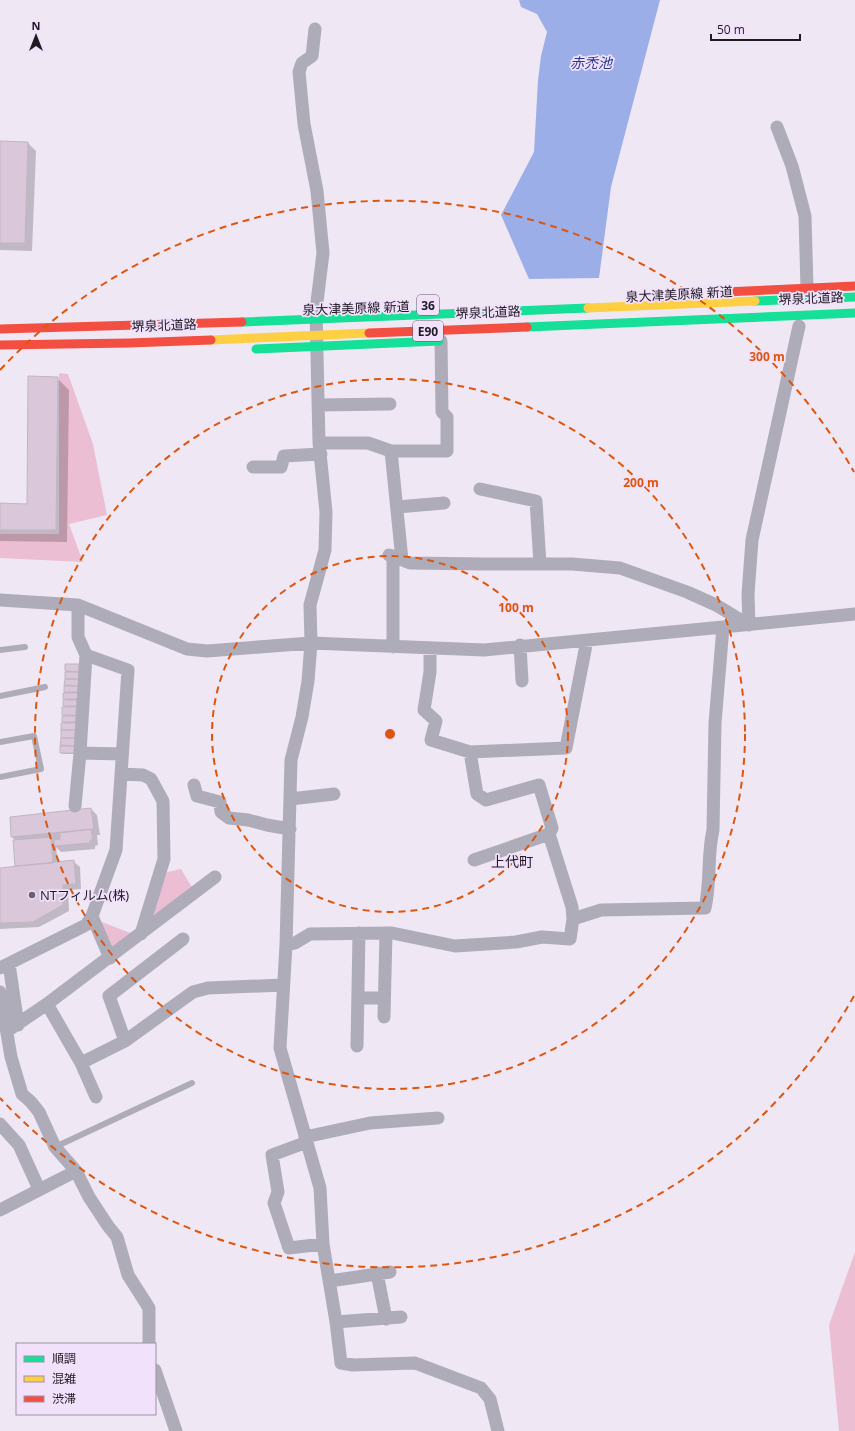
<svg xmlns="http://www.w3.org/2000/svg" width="855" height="1431" font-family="'Open Sans','Noto Sans JP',sans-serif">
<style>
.green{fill:#ecbed4}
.water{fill:#9caee8}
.shadow{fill:#0003}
.building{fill:#dac7da;stroke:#bfb7c0}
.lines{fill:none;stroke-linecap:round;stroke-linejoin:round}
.lane{stroke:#afacba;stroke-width:6}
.street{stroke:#afacba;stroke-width:13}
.fast{stroke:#16e098;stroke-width:9}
.jam{stroke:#f24e42;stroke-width:9}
.fast-bridge{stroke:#16e098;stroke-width:9}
.slow-bridge{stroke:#ffcf43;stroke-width:9}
.jam-bridge{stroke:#f24e42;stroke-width:9}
.ring{fill:none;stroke:#de560d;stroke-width:2;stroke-dasharray:7 5}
.poi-dot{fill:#69626c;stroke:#f1e1fb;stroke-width:1.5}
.labels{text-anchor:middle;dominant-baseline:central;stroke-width:3.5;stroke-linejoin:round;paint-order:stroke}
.shield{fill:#f1e1fb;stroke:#5f5664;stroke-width:1}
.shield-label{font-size:12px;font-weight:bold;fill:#201a23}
.street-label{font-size:13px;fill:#201a23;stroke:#f1e1fb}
.poi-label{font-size:13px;fill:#201a23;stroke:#f1e1fb;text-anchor:start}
.water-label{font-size:14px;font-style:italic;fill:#233a94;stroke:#f1e1fb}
.neighbourhood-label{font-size:14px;fill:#201a23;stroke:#f1e1fb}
.centre{fill:#de560d;stroke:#f1e1fb;stroke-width:2}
.ring-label{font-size:12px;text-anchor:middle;font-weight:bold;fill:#de560d;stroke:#f1e1fb;stroke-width:3.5;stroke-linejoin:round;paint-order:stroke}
</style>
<rect width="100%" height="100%" fill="#f0e7f5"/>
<path class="green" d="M 59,373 L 68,374 L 93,444 L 107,515 L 69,524 L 83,562 L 0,558 L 0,534 L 59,534 Z
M 181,869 L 193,889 L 158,916 L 152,913 L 167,872 Z
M 99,921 L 136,935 L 110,954 Z
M 855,1252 L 855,1431 L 839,1431 L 829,1325 Z"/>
<path class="water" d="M 519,0 L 660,0 L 611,187 L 599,278 L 529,279 L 501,215 L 534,152 L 538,80 L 541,56 L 547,32 L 537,14 L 521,7 Z"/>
<path class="shadow" d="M 0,142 L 28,143 L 36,151 L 32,251 L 0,250 Z
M 57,378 L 69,390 L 67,542 L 0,541 L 0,497 L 0,504 L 28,505 Z
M 66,665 L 79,665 L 79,700 L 76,700 L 78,702 L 78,707 L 75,707 L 78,710 L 78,716 L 74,716 L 77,719 L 76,754 L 63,754 L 61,753 L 63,717 L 66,717 L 63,714 L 67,708 L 64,705 L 67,701 L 64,698 Z
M 91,809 L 97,815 L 100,835 L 97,835 L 98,845 L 95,846 L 95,849 L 61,852 L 56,847 L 58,863 L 74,862 L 80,867 L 81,889 L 68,890 L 69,911 L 39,927 L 0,929 L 0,869 L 16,867 L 14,841 L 16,841 L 12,837 L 11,817 Z"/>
<path class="building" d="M 0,141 L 28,142 L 25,243 L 0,243 Z
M 28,376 L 58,377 L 56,530 L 0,530 L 0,503 L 27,504 Z
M 65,664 L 79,664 L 79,672 L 65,671 Z
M 65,672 L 79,672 L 79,679 L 65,679 Z
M 65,679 L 79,679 L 79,686 L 64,685 Z
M 64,686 L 78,686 L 78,692 L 64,692 Z
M 63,693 L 78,693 L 78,699 L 63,699 Z
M 63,700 L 77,700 L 77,706 L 63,706 Z
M 62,707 L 76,707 L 76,715 L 62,715 Z
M 62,716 L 76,716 L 76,722 L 62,722 Z
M 61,723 L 76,723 L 76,730 L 61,730 Z
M 61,730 L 75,730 L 75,738 L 61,738 Z
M 61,738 L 75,738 L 75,746 L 60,745 Z
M 60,746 L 75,746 L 74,753 L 60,753 Z
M 91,808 L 94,829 L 11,837 L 10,817 Z
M 91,829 L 93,840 L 90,840 L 90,843 L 54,846 L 54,840 L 60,839 L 60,833 Z
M 51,837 L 53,863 L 15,866 L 13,840 Z
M 74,860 L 76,884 L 63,885 L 63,905 L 33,922 L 0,923 L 0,868 Z"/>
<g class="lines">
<path class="lane" d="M 0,650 L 25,647
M 0,696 L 45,687
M 0,742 L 34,736 L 41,769 L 0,777
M 55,1147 L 192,1083"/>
<path class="street" d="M 315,29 L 312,56 L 302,63 L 299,72 L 304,124 L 317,191 L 323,253 L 316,310 L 319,443 L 326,512 L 325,550 L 310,605 L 311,643 L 308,681 L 302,717 L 291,760 L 286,945 L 280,1048 L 320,1188 L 323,1244 L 336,1322 L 341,1363 L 353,1365 L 415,1363 L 481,1388 L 490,1399 L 498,1431
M 777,127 L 792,166 L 805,216 L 807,288
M 318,405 L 390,404
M 319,443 L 368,443 L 391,451 L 447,451 L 447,417 L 442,412 L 441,341
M 391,451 L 402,560
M 253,467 L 281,467 L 284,456 L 321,454
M 480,489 L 536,501 L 540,564
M 397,507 L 444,503
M 389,555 L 410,563 L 483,564 L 572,564 L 620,568 L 687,592 L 716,605 L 749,625
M 393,556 L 393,647
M 0,600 L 78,605 L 187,649 L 207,651 L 311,643 L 484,650 L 723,627 L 855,614
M 749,625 L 748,594 L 752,540 L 799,326
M 520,645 L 522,681
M 430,648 L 430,672 L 424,710 L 436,721 L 431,740 L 470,752 L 477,794 L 486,800 L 539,785 L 552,828 L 549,834 L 474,860
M 470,752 L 566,748 L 587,640
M 80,753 L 122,754
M 121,774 L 143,775 L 151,779 L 163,801 L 164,859 L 141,934
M 194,785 L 197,796 L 220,802 L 221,812 L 229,818 L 248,820 L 267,825 L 290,829
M 290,799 L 334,794
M 75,806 L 80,753 L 86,655
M 92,916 L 110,958
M 573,919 L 601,910 L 705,908 C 711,882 707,855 713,830 L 715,723 L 723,627
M 286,945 L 295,943 L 310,934 L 392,933 L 455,946 L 516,942 L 542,937 L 570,939 L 573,919 L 572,907 L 549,834
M 9,964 L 18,1025
M 0,968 L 86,925 L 92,916 L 116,850 L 128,670 L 86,655 L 78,637 L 78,605
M 0,992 L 11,1057 L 22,1094 L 31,1102 L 39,1112 L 55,1147 L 76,1171 L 89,1197 L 108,1226 L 117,1237 L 128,1275 L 149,1308 L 149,1344
M 358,998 L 384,998
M 47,1004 L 81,1063 L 96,1097
M 384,1017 L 386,933
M 7,1031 L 47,1004 L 215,877
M 125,1041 L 109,996 L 183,939
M 357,1046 L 359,933
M 81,1063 L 125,1041 L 193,992 L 208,988 L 283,985
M 0,1124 L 19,1145 L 39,1189
M 305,1137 L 370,1123 L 438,1118
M 307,1142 L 272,1155 L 278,1192 L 274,1203 L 289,1248 L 323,1244
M 0,1210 L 76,1171
M 377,1273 L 386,1319
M 330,1281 L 390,1272
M 336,1322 L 401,1317
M 155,1370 L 176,1431"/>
<path class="fast" d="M 256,349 L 439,341"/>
<path class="jam" d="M 724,292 L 855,286"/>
<path class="fast-bridge" d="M 755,301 L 855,297
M 242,322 L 588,308
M 527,327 L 855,313"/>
<path class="slow-bridge" d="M 588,308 L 755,301
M 211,340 L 369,333"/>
<path class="jam-bridge" d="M 0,329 L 242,322
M 369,333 L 527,327
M 0,345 L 129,343 L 211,340"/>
</g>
<g class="ring">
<circle cx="390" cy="734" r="178"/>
<circle cx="390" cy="734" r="355"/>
<path d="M854 996A533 533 0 0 1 0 1098M0 370A533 533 0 0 1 854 472"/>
</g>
<circle class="poi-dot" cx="32" cy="895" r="4"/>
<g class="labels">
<g class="shield">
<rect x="417" y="295" width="22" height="20" rx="3"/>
<rect x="413" y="321" width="30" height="20" rx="3"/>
</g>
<g class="shield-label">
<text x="428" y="305">36</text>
<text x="428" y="331">E90</text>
</g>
<g class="street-label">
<text transform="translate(679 294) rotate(-3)">泉大津美原線 新道</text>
<text transform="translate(811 298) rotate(-2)">堺泉北道路</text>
<text transform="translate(356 308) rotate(-2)">泉大津美原線 新道</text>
<text transform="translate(488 312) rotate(-2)">堺泉北道路</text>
<text transform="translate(164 325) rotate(-2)">堺泉北道路</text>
</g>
<g class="poi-label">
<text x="40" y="895">NTフィルム(株)</text>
</g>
<g class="water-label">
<text x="591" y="62">赤禿池</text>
</g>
<g class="neighbourhood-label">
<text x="512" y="861">上代町</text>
</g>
</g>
<circle cx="390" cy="734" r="6" class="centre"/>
<g class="ring-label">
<text x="767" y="361">300 m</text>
<text x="641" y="487">200 m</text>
<text x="516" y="612">100 m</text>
</g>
<rect x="16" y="1343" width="140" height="72" fill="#f1e1fb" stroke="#9d91a5"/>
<rect x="24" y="1356" width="20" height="6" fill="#16e098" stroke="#9d91a5"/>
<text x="52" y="1363" font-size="12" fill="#201a23">順調</text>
<rect x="24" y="1376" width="20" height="6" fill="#ffcf43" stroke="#9d91a5"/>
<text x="52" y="1383" font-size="12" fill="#201a23">混雑</text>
<rect x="24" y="1396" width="20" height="6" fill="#f24e42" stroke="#9d91a5"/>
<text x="52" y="1403" font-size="12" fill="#201a23">渋滞</text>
<g transform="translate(36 36)" stroke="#f1e1fb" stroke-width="3" paint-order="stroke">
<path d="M0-3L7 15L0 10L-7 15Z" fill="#201a23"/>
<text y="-6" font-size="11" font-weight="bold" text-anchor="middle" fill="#201a23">N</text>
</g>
<path d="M711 34v6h89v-6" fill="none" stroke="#201a23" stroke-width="2"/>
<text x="717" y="34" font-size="12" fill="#201a23" stroke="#f1e1fb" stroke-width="3" paint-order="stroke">50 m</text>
</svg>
